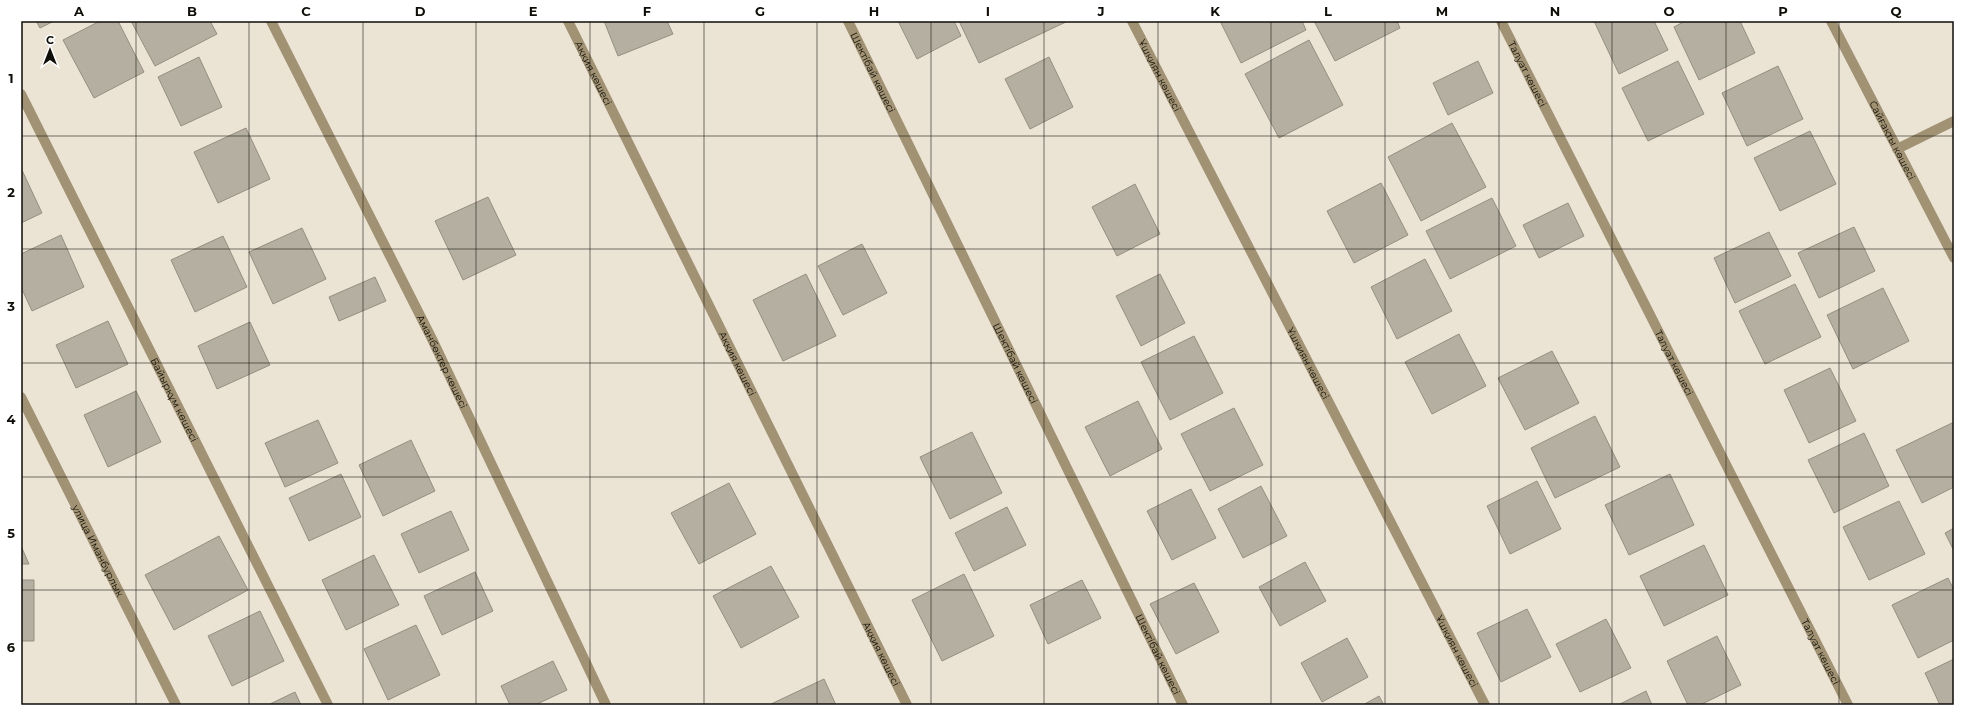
<svg xmlns="http://www.w3.org/2000/svg" width="1975" height="726" font-family="Montserrat,sans-serif">
<style>
.building{fill:#b5afa1;stroke:#958f81}
.lines{fill:none;stroke-linecap:round;stroke-linejoin:round}
.minor{stroke:#a09273;stroke-width:10}
.grid{fill:none;stroke:#0f0d08;stroke-width:1;stroke-opacity:0.55}
.labels{text-anchor:middle;dominant-baseline:central;stroke-width:4;stroke-linejoin:round;paint-order:stroke}
.street-label{font-size:10px;fill:#0f0d08;stroke:#fff}
.neatline{fill:none;stroke:#0f0d08;stroke-width:1.5}
.grid-label{font-size:13px;text-anchor:middle;font-weight:bold;fill:#0f0d08}
</style>
<rect width="100%" height="100%" fill="#ebe4d5"/>
<path class="building" d="M 36,21 L 54,21 L 40,28 Z
M 100,21 L 118,21 L 144,72 L 94,98 L 63,40 Z
M 131,21 L 210,21 L 217,34 L 155,66 Z
M 604,21 L 667,21 L 673,34 L 618,56 Z
M 898,21 L 954,21 L 961,36 L 917,59 Z
M 959,21 L 1068,21 L 979,63 Z
M 1220,21 L 1302,21 L 1306,30 L 1241,63 Z
M 1314,21 L 1397,21 L 1400,28 L 1335,61 Z
M 1594,21 L 1654,21 L 1668,50 L 1619,74 Z
M 1685,21 L 1740,21 L 1755,53 L 1699,80 L 1674,27 Z
M 1309,40 L 1343,105 L 1279,138 L 1245,74 Z
M 199,57 L 222,107 L 181,126 L 158,77 Z
M 1049,57 L 1073,107 L 1030,129 L 1005,79 Z
M 1478,61 L 1493,93 L 1448,115 L 1433,83 Z
M 1678,61 L 1704,114 L 1648,141 L 1622,88 Z
M 1778,66 L 1803,119 L 1747,146 L 1722,93 Z
M 1452,123 L 1486,187 L 1421,221 L 1388,157 Z
M 246,128 L 270,179 L 218,203 L 194,152 Z
M 1810,131 L 1836,184 L 1780,211 L 1754,158 Z
M 21,168 L 42,213 L 21,223 Z
M 1381,183 L 1408,235 L 1354,263 L 1327,211 Z
M 1135,184 L 1160,234 L 1117,256 L 1092,207 Z
M 488,197 L 516,255 L 463,280 L 435,221 Z
M 1492,198 L 1516,246 L 1450,279 L 1426,231 Z
M 1568,203 L 1584,236 L 1539,258 L 1523,225 Z
M 1854,227 L 1875,271 L 1819,298 L 1798,253 Z
M 302,228 L 326,279 L 273,304 L 249,252 Z
M 1769,232 L 1791,276 L 1735,303 L 1714,258 Z
M 61,235 L 84,287 L 32,311 L 21,287 L 21,254 Z
M 223,236 L 247,287 L 195,312 L 171,260 Z
M 862,244 L 887,293 L 843,315 L 818,266 Z
M 1425,259 L 1452,311 L 1397,339 L 1371,287 Z
M 806,274 L 836,336 L 783,361 L 753,300 Z
M 1160,274 L 1185,323 L 1141,346 L 1116,296 Z
M 375,277 L 386,301 L 339,321 L 329,297 Z
M 1795,284 L 1821,337 L 1765,364 L 1739,311 Z
M 1883,288 L 1909,341 L 1853,369 L 1827,315 Z
M 108,321 L 128,364 L 76,388 L 56,345 Z
M 250,322 L 270,365 L 217,389 L 198,346 Z
M 1459,334 L 1486,386 L 1432,414 L 1405,362 Z
M 1194,336 L 1223,393 L 1170,420 L 1141,362 Z
M 1552,351 L 1579,403 L 1525,430 L 1498,378 Z
M 1830,368 L 1856,421 L 1809,443 L 1784,390 Z
M 136,391 L 161,442 L 108,467 L 84,415 Z
M 1138,401 L 1162,449 L 1110,476 L 1085,427 Z
M 1234,408 L 1263,465 L 1210,491 L 1181,434 Z
M 1595,416 L 1620,467 L 1555,498 L 1531,448 Z
M 318,420 L 338,463 L 285,487 L 265,443 Z
M 1952,423 L 1954,427 L 1954,487 L 1922,503 L 1896,450 Z
M 972,432 L 1002,493 L 950,519 L 920,457 Z
M 1864,433 L 1889,486 L 1834,513 L 1808,460 Z
M 411,440 L 435,491 L 383,516 L 359,465 Z
M 341,474 L 361,517 L 309,541 L 289,498 Z
M 1670,474 L 1694,525 L 1629,555 L 1605,505 Z
M 1537,481 L 1561,529 L 1510,554 L 1487,506 Z
M 729,483 L 756,534 L 699,564 L 671,513 Z
M 1261,486 L 1287,536 L 1243,558 L 1218,509 Z
M 1191,489 L 1216,538 L 1172,560 L 1147,511 Z
M 1899,501 L 1925,554 L 1869,580 L 1843,527 Z
M 1007,507 L 1026,545 L 974,571 L 955,533 Z
M 451,511 L 469,550 L 419,573 L 401,534 Z
M 1954,528 L 1954,551 L 1945,533 Z
M 219,536 L 248,590 L 174,630 L 145,575 Z
M 1704,545 L 1728,595 L 1664,626 L 1640,576 Z
M 21,546 L 29,564 L 21,564 Z
M 374,555 L 399,605 L 346,630 L 322,580 Z
M 1305,562 L 1326,601 L 1280,626 L 1259,587 Z
M 771,566 L 799,617 L 741,648 L 713,596 Z
M 475,572 L 493,611 L 442,635 L 424,596 Z
M 964,574 L 994,636 L 942,661 L 912,600 Z
M 1948,578 L 1954,590 L 1954,640 L 1918,658 L 1892,605 Z
M 21,580 L 34,580 L 34,641 L 21,641 Z
M 1082,580 L 1101,618 L 1048,644 L 1030,605 Z
M 1194,583 L 1219,632 L 1176,654 L 1150,604 Z
M 1527,609 L 1551,657 L 1501,682 L 1477,633 Z
M 260,611 L 284,661 L 232,686 L 208,636 Z
M 1606,619 L 1631,668 L 1580,692 L 1556,644 Z
M 416,625 L 440,675 L 388,700 L 364,649 Z
M 1717,636 L 1741,685 L 1700,705 L 1688,705 L 1667,661 Z
M 1347,638 L 1368,677 L 1322,702 L 1301,663 Z
M 1954,659 L 1954,705 L 1940,705 L 1925,673 Z
M 553,661 L 567,690 L 535,705 L 510,705 L 501,686 Z
M 824,679 L 836,705 L 772,705 L 771,704 Z
M 1646,691 L 1652,705 L 1618,705 Z
M 295,692 L 301,705 L 268,705 Z
M 1379,696 L 1384,705 L 1363,705 Z"/>
<g class="lines">
<g class="minor">
<path id="s1" d="M 271,21 L 432,339 L 606,705"/>
<path id="s2" d="M 568,21 L 907,705"/>
<path id="s3" d="M 848,21 L 1183,705"/>
<path id="s4" d="M 1132,21 L 1485,705"/>
<path id="s5" d="M 1501,21 L 1848,705"/>
<path id="s6" d="M 1831,21 L 1954,258"/>
<path id="s7" d="M 21,94 L 328,705"/>
<path d="M 1897,149 L 1954,121"/>
<path id="s8" d="M 21,397 L 176,705"/>
</g>
</g>
<path class="grid" d="M 136,21 L 136,705M 249,21 L 249,705M 363,21 L 363,705M 476,21 L 476,705M 590,21 L 590,705M 704,21 L 704,705M 817,21 L 817,705M 931,21 L 931,705M 1044,21 L 1044,705M 1158,21 L 1158,705M 1271,21 L 1271,705M 1385,21 L 1385,705M 1499,21 L 1499,705M 1612,21 L 1612,705M 1726,21 L 1726,705M 1839,21 L 1839,705M 21,136 L 1954,136M 21,249 L 1954,249M 21,363 L 1954,363M 21,477 L 1954,477M 21,590 L 1954,590"/>
<g class="labels">
<g class="street-label">
<text stroke="none"><textPath href="#s3" startOffset="57">Шектібай көшесі</textPath></text>
<text stroke="none"><textPath href="#s2" startOffset="58">Аққия көшесі</textPath></text>
<text stroke="none"><textPath href="#s5" startOffset="59">Талуат көшесі</textPath></text>
<text stroke="none"><textPath href="#s4" startOffset="61">Ұшқиян көшесі</textPath></text>
<text stroke="none"><textPath href="#s6" startOffset="134">Сайғақты көшесі</textPath></text>
<text stroke="none"><textPath href="#s1" startOffset="381">Аманбөктер көшесі</textPath></text>
<text stroke="none"><textPath href="#s2" startOffset="382">Аққия көшесі</textPath></text>
<text stroke="none"><textPath href="#s3" startOffset="381">Шектібай көшесі</textPath></text>
<text stroke="none"><textPath href="#s4" startOffset="385">Ұшқиян көшесі</textPath></text>
<text stroke="none"><textPath href="#s5" startOffset="383">Талуат көшесі</textPath></text>
<text stroke="none"><textPath href="#s7" startOffset="342">Байырқұм көшесі</textPath></text>
<text stroke="none"><textPath href="#s8" startOffset="172">улица Иманбурлык</textPath></text>
<text stroke="none"><textPath href="#s4" startOffset="709">Ұшқиян көшесі</textPath></text>
<text stroke="none"><textPath href="#s5" startOffset="707">Талуат көшесі</textPath></text>
<text stroke="none"><textPath href="#s2" startOffset="706">Аққия көшесі</textPath></text>
<text stroke="none"><textPath href="#s3" startOffset="705">Шектібай көшесі</textPath></text>
</g>
</g>
<rect width="1975" height="726" fill="none" stroke="#ffffff" stroke-width="44"/>
<g transform="translate(50 50)" stroke="#ffffff" stroke-width="3" paint-order="stroke">
<path d="M0-3L7 15L0 10L-7 15Z" fill="#0f0d08"/>
<text y="-6" font-size="11" font-weight="bold" text-anchor="middle" fill="#0f0d08">С</text>
</g>
<rect x="22" y="22" width="1931" height="682" class="neatline"/>
<g class="grid-label">
<text x="79" y="16">A</text>
<text x="192" y="16">B</text>
<text x="306" y="16">C</text>
<text x="420" y="16">D</text>
<text x="533" y="16">E</text>
<text x="647" y="16">F</text>
<text x="760" y="16">G</text>
<text x="874" y="16">H</text>
<text x="988" y="16">I</text>
<text x="1101" y="16">J</text>
<text x="1215" y="16">K</text>
<text x="1328" y="16">L</text>
<text x="1442" y="16">M</text>
<text x="1555" y="16">N</text>
<text x="1669" y="16">O</text>
<text x="1783" y="16">P</text>
<text x="1896" y="16">Q</text>
<text x="11" y="83">1</text>
<text x="11" y="197">2</text>
<text x="11" y="311">3</text>
<text x="11" y="424">4</text>
<text x="11" y="538">5</text>
<text x="11" y="652">6</text>
</g>
</svg>
